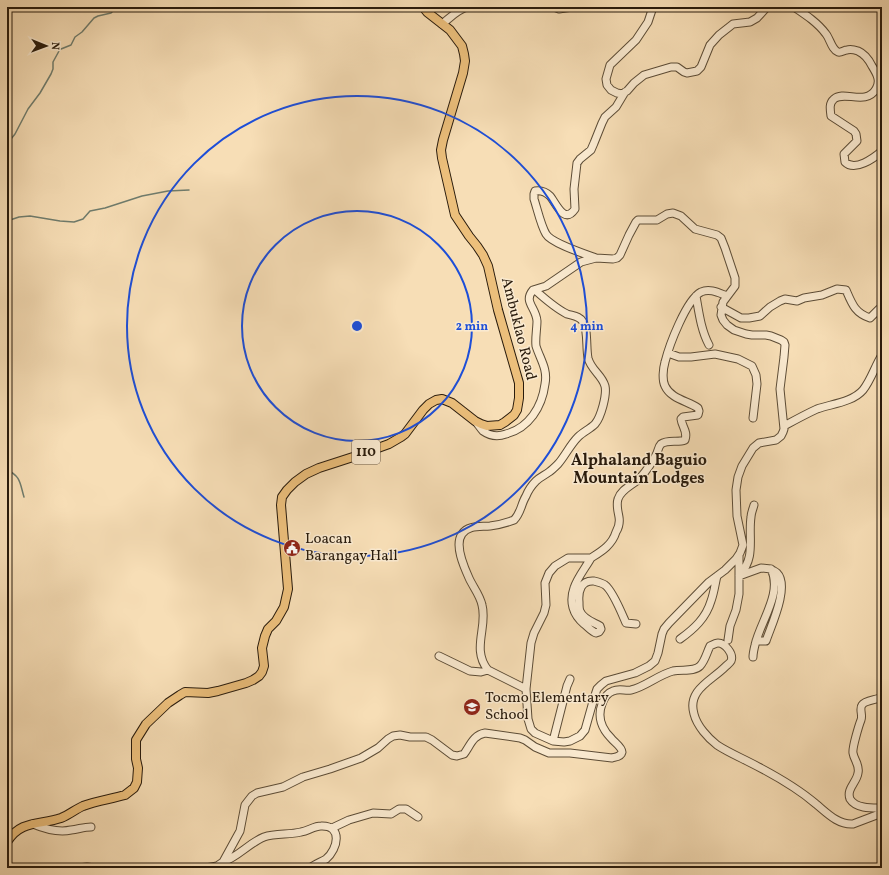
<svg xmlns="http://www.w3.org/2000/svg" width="889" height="875" font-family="Vollkorn,serif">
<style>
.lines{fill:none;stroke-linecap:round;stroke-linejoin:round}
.stream{stroke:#6f7c6d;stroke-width:1.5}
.minor-casing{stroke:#5c4c36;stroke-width:9}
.major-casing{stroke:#291b0c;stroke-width:10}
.minor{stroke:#faead0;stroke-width:7}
.major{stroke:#ecbf7b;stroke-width:8}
.ring{fill:none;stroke:#1d4ed8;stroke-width:2}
.labels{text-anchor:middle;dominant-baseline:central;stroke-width:3;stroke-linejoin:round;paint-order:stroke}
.shield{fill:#faead0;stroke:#685947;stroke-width:1}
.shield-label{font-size:14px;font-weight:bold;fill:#291b0c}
.street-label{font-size:15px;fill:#291b0c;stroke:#faead0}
.poi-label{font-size:15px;fill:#291b0c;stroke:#faead0;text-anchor:start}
.neighbourhood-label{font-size:16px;font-weight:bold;fill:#291b0c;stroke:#faead0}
.centre{fill:#1d4ed8;stroke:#faead0;stroke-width:2}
.ring-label{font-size:12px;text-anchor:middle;font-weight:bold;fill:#1d4ed8;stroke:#faead0;stroke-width:3;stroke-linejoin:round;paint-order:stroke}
</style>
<rect width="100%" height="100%" fill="#f7deb6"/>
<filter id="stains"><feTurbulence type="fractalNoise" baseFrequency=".005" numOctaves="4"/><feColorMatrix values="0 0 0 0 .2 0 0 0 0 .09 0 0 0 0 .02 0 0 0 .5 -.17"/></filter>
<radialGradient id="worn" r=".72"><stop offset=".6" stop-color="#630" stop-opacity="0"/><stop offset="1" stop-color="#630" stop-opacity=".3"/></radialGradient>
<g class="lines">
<path class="stream" d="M 7,144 L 15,134 L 28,109 L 40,93 L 51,74 L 53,69 L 53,62 L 59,51 L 61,49 L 71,45 L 75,37 L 82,32 L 94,18 L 98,16 L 111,13 L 113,11 L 115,7
M 7,221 L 19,217 L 30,216 L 60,221 L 74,222 L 83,219 L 90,211 L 105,208 L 142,196 L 168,191 L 189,190
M 7,470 C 21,476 20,484 24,497"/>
<g class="minor-casing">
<path id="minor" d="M 554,7 L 559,9 L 572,7
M 653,7 L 648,22 L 636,40 L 610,65 L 606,79 L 607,85 L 611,90 L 617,93 L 622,94 L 627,91 L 634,83 L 644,75 L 671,67 L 677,67 L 684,72 L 687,73 L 697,71 L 701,67 L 710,45 L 719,35 L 733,24 L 750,22 L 757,18 L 767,7
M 794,7 C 806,15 818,23 826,34 C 830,39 832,50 838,52 C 841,53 844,50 847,50 C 850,49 855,50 858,51 C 865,54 869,60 872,66 C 877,74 881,81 876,89 C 866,106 844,90 834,99 C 829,103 830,109 831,116 L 854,131 L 856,134 L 857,141 L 844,154 L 845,162 C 855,172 874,158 882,151
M 442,24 C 450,18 457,10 467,7
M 596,258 C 585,254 551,243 546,234 C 541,226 537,208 534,199 L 534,194 L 535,191 C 541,190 546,192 550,196 C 556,203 564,225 575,209 L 574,189 L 577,163 L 580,159 L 591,150 L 594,143 L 602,123 L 605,117 L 616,107 L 625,92
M 696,296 C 699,313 701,330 709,345
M 721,307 L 741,318 L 749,318 L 760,316 L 770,307 L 780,301 L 785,299 L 797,301 L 804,298 L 822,295 L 837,289 L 846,290 C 852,304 855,313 870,318 L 879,309 L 882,308
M 668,353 L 679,357 L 691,357 L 715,354 L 738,359 L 752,366 L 756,375 L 757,384 L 753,418
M 475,421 C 478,424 480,428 483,431 C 490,436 498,437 506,434 C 529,428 542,407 545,384 C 548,369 540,359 536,346 C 535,339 537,328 537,321 C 536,307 523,302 533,290 L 535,290 C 545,299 555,308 567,314 C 573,316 580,316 583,322 C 588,328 586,349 588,358 C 591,370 602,375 605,386 C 607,395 601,417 595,424 C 590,429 583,432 578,437 C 570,445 565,456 558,464 C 555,467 552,470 549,472 C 545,475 540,477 536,481 C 532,485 528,491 526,496 C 521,504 521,513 514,520 C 506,523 498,525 490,526 C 480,527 468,525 462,534 C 454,545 464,567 469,578 C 473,587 480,595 482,605 C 488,627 471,649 488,670 L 526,689 L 531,643 L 534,633 L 544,613 L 546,605 L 545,583 L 549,573 L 555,566 L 568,558 L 591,558 C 586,567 577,578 574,588 C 569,602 573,615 584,624 C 588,627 592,632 596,633 L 599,632 L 601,629 L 600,626 C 593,622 583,619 580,611 C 579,609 579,605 579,602 C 578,591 581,580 594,581 C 598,582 602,583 605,585 C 613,591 622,614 626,623 L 636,624
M 784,426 C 795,420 806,414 817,409 C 831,404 853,402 863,390 C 871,380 875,366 882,355
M 591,558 C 602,551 612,545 616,532 C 619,527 620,523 619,517 C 618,511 616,505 618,499 C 621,489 633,485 640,478 C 646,471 652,463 656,455 C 658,452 658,447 661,444 C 668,439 678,443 685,440 C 688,431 682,427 681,419 L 683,417 L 698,415 L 699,411 L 698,408 C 688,401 671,399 665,386 C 662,380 663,369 665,362 C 669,346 686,300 701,292 C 710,288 719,293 727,296
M 740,574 C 756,558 748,537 751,517 C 751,513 753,509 754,505
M 739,576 L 761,568 L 771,569 C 783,593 760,622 755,645 C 754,649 753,653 753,657
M 680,639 C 694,629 706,618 711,601 C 714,593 715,584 717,576
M 728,640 L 730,626 L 736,610 L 739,594 L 739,556
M 756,641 L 766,641 C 771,626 790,586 777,573 C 775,571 773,571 771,569
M 439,656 L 470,671 L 481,672 L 488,670
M 526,689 L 528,719 L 531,729 L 535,733 L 553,741 L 564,742 L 570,741 L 580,736 L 585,730 L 594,698 L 597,689 L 601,685 L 606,681 L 635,673 L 649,666 L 655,661 L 658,653 L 662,634 L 664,629 L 669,623 L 709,582 L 725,570 L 736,559 L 740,553 L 743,545 L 737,516 L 736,490 L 738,477 L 742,466 L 753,448 L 759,443 L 776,440 L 781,436 L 783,432 L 784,429 L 780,389 L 784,357 L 785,345 L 784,342 L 781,340 L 771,336 L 766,335 L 752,335 L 746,334 L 734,330 L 727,325 L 723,320 L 721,315 L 723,302 L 735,286 L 735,278 L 725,248 L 721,238 L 717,235 L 695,229 L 681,216 L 673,213 L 667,214 L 657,220 L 638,220 L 636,222 L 629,235 L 620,255 L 617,258 L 613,259 L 596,258 L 581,262 L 546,286 L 533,290
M 882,697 C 877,700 865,700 862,705 C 859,709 863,715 861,720 C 859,725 852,748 853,753 C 854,760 860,765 858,773 C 857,782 846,789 850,799 C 856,809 873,808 882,808
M 553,741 L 567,686 L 570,679
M 33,824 C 45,829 58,833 71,830 C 79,829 84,827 91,827
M 332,828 L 349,820 L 373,813 L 391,814 L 399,809 L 406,809 L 418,817
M 223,862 C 238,857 249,843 264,837 C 276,833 289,835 301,832 C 308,831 314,826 321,826 C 343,825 338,849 326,859 C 321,862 315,864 310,868
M 78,868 L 87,867 L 95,868
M 206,868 L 217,866 L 223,862 L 240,831 L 245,805 L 252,796 L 257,793 L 283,787 L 303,777 L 330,769 L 361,758 L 378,748 L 388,739 L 393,736 L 400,735 L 410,737 L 426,737 L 432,740 L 452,755 L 457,756 L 464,754 C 470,746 473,735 485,733 L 520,738 L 525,740 L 535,747 L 549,753 L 570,753 L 612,758 C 615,757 621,757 622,752 C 622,747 614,742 611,738 C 602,729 597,717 602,704 C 604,698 607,693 613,691 C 619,688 625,691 631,690 C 645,687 658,675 673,671 C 682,669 694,672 700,666 C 705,661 707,652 710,646 C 712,645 716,643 718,643 C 725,643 734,654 731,661 C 730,663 727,665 725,667 C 711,681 687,690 694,714 C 697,726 708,738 717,745 C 726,751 737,756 747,761 C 771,773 795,786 816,804 C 827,813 838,825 853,824 L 882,813"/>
</g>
<g class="major-casing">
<path id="major" d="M 7,842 C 20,820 40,825 61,818 C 69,815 76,809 83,806 C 96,801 111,799 125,795 L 134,788 L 137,782 L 138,768 L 136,759 L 136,740 L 146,724 L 168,703 L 180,695 L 185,692 L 208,693 L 218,691 L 246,683 L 253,680 L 259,676 L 262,672 L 264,666 L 262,648 L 265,636 L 268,629 L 276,621 L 284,607 L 288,589 L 281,505 L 282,497 L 287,490 L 295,482 L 306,474 L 319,468 L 353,457 L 389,444 L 401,437 L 405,434 L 423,410 L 429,404 L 436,400 L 442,399 L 452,403 L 475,421 L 481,424 L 487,426 L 500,425 L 505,422 L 514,415 L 517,410 L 519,398 L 519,383 L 498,310 L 488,266 L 483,255 L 477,246 L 469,236 L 455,215 L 442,158 L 441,150 L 443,140 L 463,73 L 465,61 L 464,54 L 462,46 L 450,30 L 427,12 L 423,7"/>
</g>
<use href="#minor" class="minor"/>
<use href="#major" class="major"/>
</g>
<g class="ring">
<circle cx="357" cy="326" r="115"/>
<circle cx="357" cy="326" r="230"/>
</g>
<defs>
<g id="civic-disc" transform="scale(0.9)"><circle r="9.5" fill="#8f2418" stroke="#faead0"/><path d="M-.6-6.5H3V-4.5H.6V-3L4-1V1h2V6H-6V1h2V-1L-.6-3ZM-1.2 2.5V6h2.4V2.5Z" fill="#fff"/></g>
<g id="school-disc" transform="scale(0.9)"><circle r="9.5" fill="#8f2418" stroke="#faead0"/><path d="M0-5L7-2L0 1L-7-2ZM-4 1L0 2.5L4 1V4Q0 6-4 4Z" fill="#fff"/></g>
</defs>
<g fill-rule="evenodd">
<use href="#civic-disc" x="292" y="548"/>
<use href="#school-disc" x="472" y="707"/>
</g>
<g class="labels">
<rect class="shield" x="352" y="440" width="28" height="24" rx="3"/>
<g class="shield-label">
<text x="366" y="452">110</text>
</g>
<g class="street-label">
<text transform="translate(518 329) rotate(76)">Ambuklao Road</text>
</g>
<g class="poi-label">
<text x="305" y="539">Loacan<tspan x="305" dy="17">Barangay Hall</tspan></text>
<text x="485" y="698">Tocmo Elementary<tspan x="485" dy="17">School</tspan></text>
</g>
<g class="neighbourhood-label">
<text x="639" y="461">Alphaland Baguio<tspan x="639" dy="18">Mountain Lodges</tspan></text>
</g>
</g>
<circle cx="357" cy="326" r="6" class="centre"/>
<g class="ring-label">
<text x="472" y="330">2 min</text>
<text x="587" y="330">4 min</text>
</g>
<rect width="889" height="875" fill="none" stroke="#f7deb6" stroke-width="24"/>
<rect x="8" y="8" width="873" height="859" fill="none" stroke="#291b0c" stroke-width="2"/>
<rect x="12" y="12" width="865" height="851" fill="none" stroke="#291b0c"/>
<g transform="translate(46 46) rotate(91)" stroke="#faead0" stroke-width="3" paint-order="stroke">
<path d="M0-3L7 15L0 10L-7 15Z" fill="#291b0c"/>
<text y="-6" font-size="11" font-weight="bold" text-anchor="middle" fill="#291b0c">N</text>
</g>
<rect width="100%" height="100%" filter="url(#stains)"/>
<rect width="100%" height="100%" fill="url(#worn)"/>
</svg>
